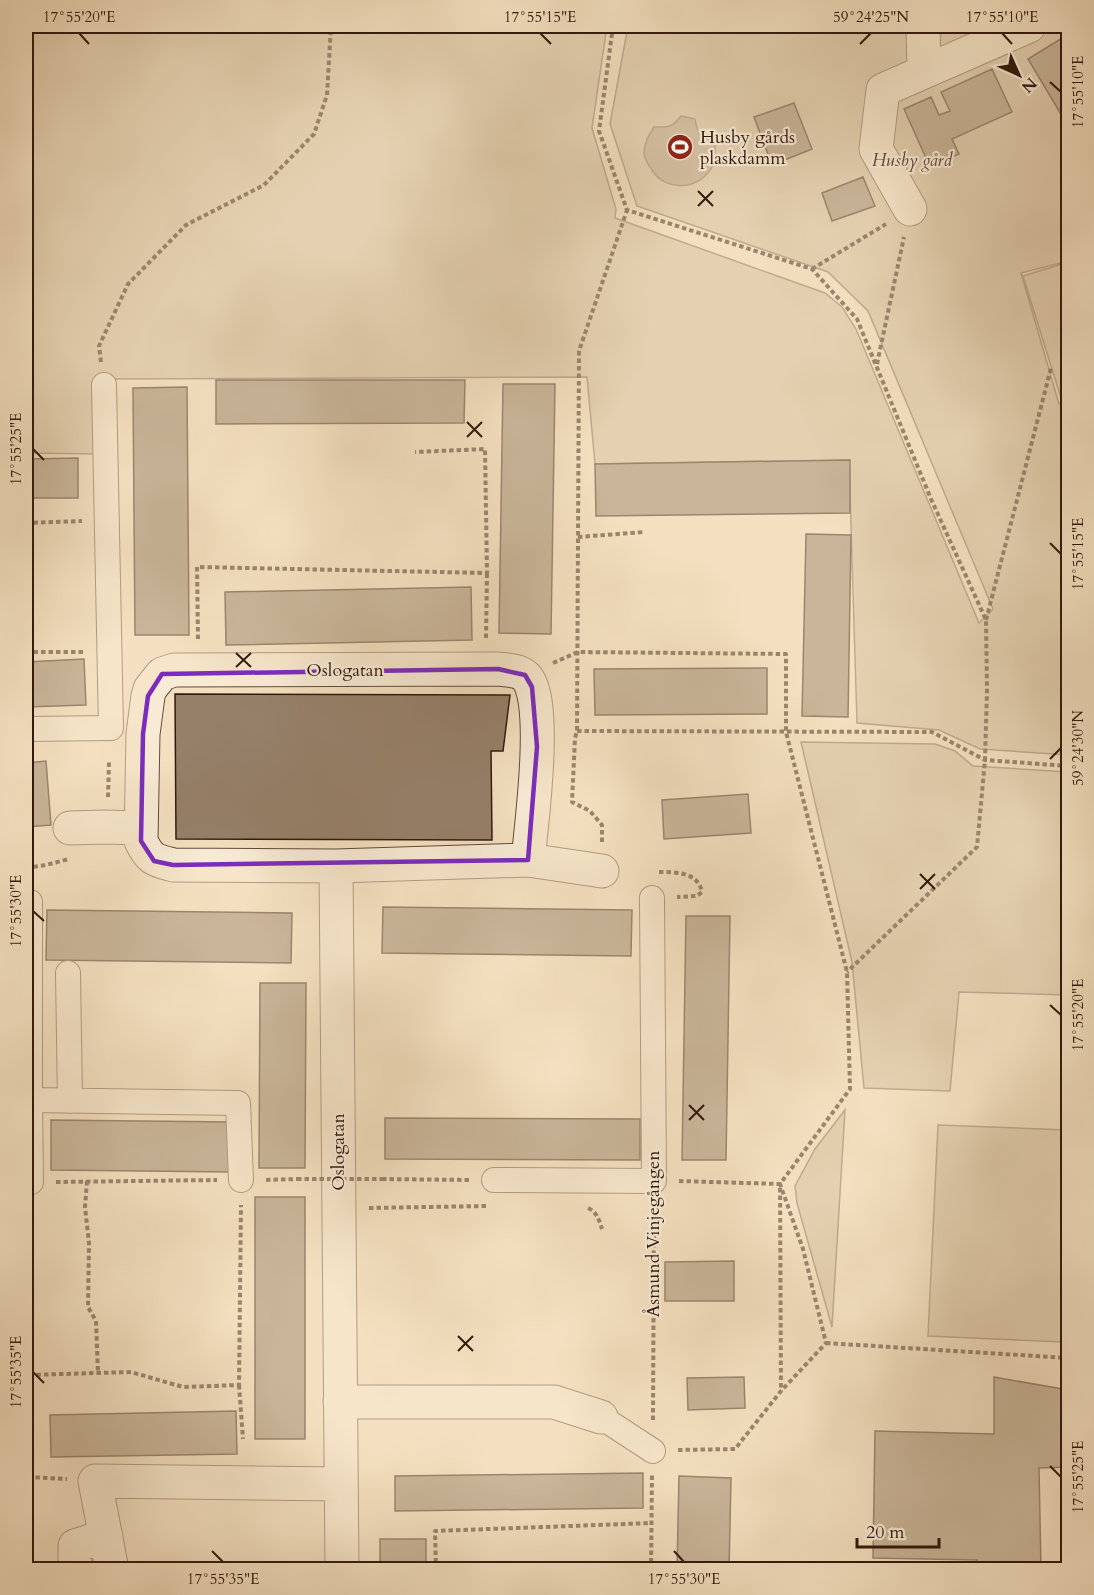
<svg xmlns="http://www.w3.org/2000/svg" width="1094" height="1595" font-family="Cardo,serif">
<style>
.green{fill:#d3bea1;stroke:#826b56;stroke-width:1.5}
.water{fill:#b29c83;stroke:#7e6753;stroke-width:1.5}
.building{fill:#96806a;stroke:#31180c;stroke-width:1.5}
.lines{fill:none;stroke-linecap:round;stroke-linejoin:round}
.pedestrian-casing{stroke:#624a39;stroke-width:26}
.minor-casing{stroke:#624a39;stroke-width:35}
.path{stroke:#31180c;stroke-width:4;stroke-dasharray:4.5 3;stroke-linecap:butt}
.pedestrian{stroke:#f8ebd6;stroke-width:24}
.minor{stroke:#f8ebd6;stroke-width:33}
.path-bridge{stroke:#31180c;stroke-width:4;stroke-dasharray:4.5 3;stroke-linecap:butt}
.marked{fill:none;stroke:#7b2cbf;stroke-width:4.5;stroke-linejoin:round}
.ticks{fill:none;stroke:#31180c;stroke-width:2}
.labels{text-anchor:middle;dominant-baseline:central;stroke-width:4.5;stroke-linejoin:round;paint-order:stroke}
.poi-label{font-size:18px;fill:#31180c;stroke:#f8ebd6;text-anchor:start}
.park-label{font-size:18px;font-style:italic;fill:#624a39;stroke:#f8ebd6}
.street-label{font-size:18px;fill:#31180c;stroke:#f8ebd6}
.neatline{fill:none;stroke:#31180c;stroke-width:2}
.ticks-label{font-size:15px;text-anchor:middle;fill:#31180c}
</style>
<rect width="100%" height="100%" fill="#f4e0c0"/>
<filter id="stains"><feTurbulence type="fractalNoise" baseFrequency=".00333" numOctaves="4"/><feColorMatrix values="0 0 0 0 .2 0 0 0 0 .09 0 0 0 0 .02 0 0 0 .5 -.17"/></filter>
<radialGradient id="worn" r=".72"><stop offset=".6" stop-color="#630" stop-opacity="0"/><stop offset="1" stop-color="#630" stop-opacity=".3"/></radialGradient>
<path class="green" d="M 26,26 L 607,26 L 592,128 L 616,209 L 615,218 L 825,293 L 842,307 L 856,329 L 979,623 L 993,609 L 868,311 L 828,272 L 637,206 L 610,124 L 628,26 L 1068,26 L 1068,261 L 1021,273 L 1059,404 L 1068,402 L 1068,755 L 980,749 L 939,730 L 857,723 L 849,460 L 595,464 L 587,377 L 106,379 L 92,382 L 96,397 L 97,454 L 26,453 Z
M 1068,262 L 1068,399 L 1062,401 L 1023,276 Z
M 801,742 L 935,744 L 955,751 L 973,766 L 1068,772 L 1068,995 L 959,992 L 950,1091 L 864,1088 L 852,962 Z
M 845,1110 L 832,1327 L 797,1203 L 795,1186 L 815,1149 Z
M 938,1125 L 1068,1130 L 1068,1230 L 1063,1342 L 928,1336 Z"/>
<path class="water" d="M 681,116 L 695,119 C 697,133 701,138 715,142 C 715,150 716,158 713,165 C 701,190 666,193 652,170 C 648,165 645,159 644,153 C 644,143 649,135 654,127 C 669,127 672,128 681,116 Z"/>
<path class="building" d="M 1062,38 L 1068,49 L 1068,126 L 1028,59 Z
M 992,69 L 1012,112 L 952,139 L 959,154 L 930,167 L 904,109 L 931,97 L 939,115 L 950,111 L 941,92 Z
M 794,103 L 812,149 L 772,165 L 754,117 Z
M 863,177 L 875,206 L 832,221 L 822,193 Z
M 216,380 L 465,380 L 464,423 L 216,424 Z
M 503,384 L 555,384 L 551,634 L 499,633 Z
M 187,387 L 189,635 L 135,635 L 133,388 Z
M 78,458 L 78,498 L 26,498 L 26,459 Z
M 850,460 L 850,513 L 596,516 L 595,464 Z
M 806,534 L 851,535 L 848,717 L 802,716 Z
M 471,587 L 472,640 L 226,645 L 225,592 Z
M 84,659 L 86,705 L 26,707 L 26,662 Z
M 767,668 L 767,714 L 595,715 L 594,669 Z
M 175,694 L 510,695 L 503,751 L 491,751 L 492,840 L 176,839 Z
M 46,761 L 51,825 L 26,827 L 26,763 Z
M 748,794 L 751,833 L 664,839 L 662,800 Z
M 383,907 L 632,910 L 631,956 L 382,953 Z
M 47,910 L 292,913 L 291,963 L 46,960 Z
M 686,916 L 730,916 L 726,1160 L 682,1160 Z
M 260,983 L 306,983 L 305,1168 L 259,1168 Z
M 385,1118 L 640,1119 L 640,1160 L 385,1159 Z
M 51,1120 L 232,1122 L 232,1172 L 51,1170 Z
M 255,1197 L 305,1197 L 305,1439 L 255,1439 Z
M 734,1261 L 734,1301 L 665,1301 L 665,1262 Z
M 744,1377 L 745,1408 L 688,1410 L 687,1378 Z
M 994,1377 L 1068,1390 L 1068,1467 L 1039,1468 L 1041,1570 L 977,1570 L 977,1560 L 873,1558 L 875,1431 L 994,1434 Z
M 236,1411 L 237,1454 L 51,1457 L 50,1415 Z
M 643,1473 L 643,1508 L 395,1511 L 395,1476 Z
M 679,1476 L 731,1478 L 729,1570 L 677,1570 Z
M 380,1539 L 426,1539 L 426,1570 L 380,1570 Z"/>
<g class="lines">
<g class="pedestrian-casing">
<path id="pedestrian" d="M 26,729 L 111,728 L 104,385
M 30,902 L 30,1100
M 68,973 L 70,1101
M 494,1180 L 654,1181 L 652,898
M 31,1182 L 30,1100 L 238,1103 L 241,1180
M 601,1417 L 653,1451"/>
</g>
<g class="minor-casing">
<path id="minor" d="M 923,26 L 924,72
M 910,209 L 876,149 L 883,90 L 1029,26
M 70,828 L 104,827 L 141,828
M 528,860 L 602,871
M 336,866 L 173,865 C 155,860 150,860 141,841 L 143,734 L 148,696 L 150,689 L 162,674 L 174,670 L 498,669 C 506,670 518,670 525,676 C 549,696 531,827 528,860 L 336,866 L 342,1570
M 340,1402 L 554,1402 L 601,1417
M 75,1570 L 75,1546 L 106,1536
M 112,1570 L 95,1481 L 340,1484"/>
</g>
<path class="path" d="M 613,26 L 599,131 L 627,210 L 812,269 L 857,319 L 931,499 L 986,620 L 987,691 L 985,760 L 977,847 L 847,972
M 812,269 L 886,224
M 101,362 L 99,346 L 128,284 L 186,225 L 264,185 L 314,134 L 327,95 L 331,26
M 877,364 L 904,237
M 26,523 L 82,521
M 578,537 L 644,532
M 986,620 L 1051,368
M 486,638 L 487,573
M 198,639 L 197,567 L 487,573 L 485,449 L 415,452
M 26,652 L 85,652
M 553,663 L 578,652 L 786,654 L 786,732 L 847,972 L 850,1089 L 780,1184 L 803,1249 L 826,1343
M 577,731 L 932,732 L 985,760 L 1068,766
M 108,797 L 109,762
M 602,842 L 602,825 L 590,811 L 572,802 L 575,738 L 577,731 L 579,351 L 627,210
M 26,868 L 46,865 L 69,859
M 659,872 C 676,872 698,872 702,892 L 697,896 L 677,897
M 382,1179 L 469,1180
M 266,1180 L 297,1179
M 87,1181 L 85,1207 L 89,1243 L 88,1307 L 96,1321 L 98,1373
M 679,1181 L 780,1184 L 781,1391
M 56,1182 L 217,1180
M 369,1208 L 488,1206
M 588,1208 C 597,1212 599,1220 602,1229
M 826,1343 L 1068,1358
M 29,1375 L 131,1372 L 183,1387 L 239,1385 L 241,1205
M 239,1385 L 243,1439
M 653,1420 L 654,1205
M 678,1450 L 735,1449 L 781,1391 L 826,1343
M 28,1477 L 67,1479
M 27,1570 L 31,1206
M 436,1570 L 435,1531 L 652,1523
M 651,1570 L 652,1475"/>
<use href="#pedestrian" class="pedestrian"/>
<use href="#minor" class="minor"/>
<path class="path-bridge" d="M 297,1179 L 382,1179"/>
</g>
<path d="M0 0H1094V1595H0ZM 498,669 L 525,675 L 532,687 L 537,747 L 528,860 L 173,865 L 154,861 L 141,841 L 143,734 L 148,696 L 162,674 Z" fill="#f4e0c0" fill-opacity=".55" fill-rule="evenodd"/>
<path class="marked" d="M 498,669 L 525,675 L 532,687 L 537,747 L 528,860 L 173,865 L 154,861 L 141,841 L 143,734 L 148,696 L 162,674 Z"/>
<path class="ticks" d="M 79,33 L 89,44M 540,33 L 551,44M 1002,33 L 1012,44M 860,44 L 871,33M 1050,82 L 1061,92M 698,191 L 713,206M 698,206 L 713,191M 467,422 L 482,437M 467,437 L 482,422M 33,449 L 44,460M 1050,543 L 1061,554M 236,653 L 251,667M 236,667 L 251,653M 1050,759 L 1061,748M 920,874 L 935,889M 920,889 L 935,874M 33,911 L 44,921M 1050,1005 L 1061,1015M 689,1105 L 704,1120M 689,1120 L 704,1105M 458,1336 L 473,1351M 458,1351 L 473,1336M 33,1372 L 44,1383M 1050,1466 L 1061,1477M 212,1551 L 223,1562M 674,1551 L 684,1562"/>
<defs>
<g id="stadium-disc" transform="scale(1.35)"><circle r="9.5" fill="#8f2418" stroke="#f8ebd6"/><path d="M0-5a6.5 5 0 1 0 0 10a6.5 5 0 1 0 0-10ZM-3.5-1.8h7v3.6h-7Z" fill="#fff"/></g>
</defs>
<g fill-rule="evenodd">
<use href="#stadium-disc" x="680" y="147"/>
</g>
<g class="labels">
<g class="poi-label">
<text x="700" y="137">Husby gårds<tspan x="700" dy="21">plaskdamm</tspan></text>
</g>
<g class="park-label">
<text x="912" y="160">Husby gård</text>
</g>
<g class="street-label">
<text x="345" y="670">Oslogatan</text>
<text transform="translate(338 1152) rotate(-90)">Oslogatan</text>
<text transform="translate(653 1234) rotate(-90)">Åsmund Vinjegången</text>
</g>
</g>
<rect width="1094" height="1595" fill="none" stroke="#f4e0c0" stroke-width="66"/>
<g transform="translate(1019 75) rotate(135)" stroke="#f8ebd6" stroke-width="4.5" paint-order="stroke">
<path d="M0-4.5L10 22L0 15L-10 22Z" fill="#31180c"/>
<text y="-9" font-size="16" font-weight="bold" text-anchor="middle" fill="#31180c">N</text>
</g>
<path d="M857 1538v9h82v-9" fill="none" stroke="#31180c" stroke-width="3"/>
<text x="866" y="1538" font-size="18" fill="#31180c" stroke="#f8ebd6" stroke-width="4.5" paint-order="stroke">20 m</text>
<rect x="33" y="33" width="1028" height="1529" class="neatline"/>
<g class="ticks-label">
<text x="79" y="22">17°55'20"E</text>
<text x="540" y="22">17°55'15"E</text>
<text x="871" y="22">59°24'25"N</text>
<text x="1002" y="22">17°55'10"E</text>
<text transform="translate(1078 92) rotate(-90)" y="5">17°55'10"E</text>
<text transform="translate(16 449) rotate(-90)" y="5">17°55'25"E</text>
<text transform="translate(1078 554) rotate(-90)" y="5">17°55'15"E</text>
<text transform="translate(1078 748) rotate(-90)" y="5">59°24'30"N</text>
<text transform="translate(16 911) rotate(-90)" y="5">17°55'30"E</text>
<text transform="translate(1078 1015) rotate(-90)" y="5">17°55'20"E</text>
<text transform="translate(16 1372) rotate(-90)" y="5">17°55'35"E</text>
<text transform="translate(1078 1477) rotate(-90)" y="5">17°55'25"E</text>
<text x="223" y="1584">17°55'35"E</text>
<text x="684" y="1584">17°55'30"E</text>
</g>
<rect width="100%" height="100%" filter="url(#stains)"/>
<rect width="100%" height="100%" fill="url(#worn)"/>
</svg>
